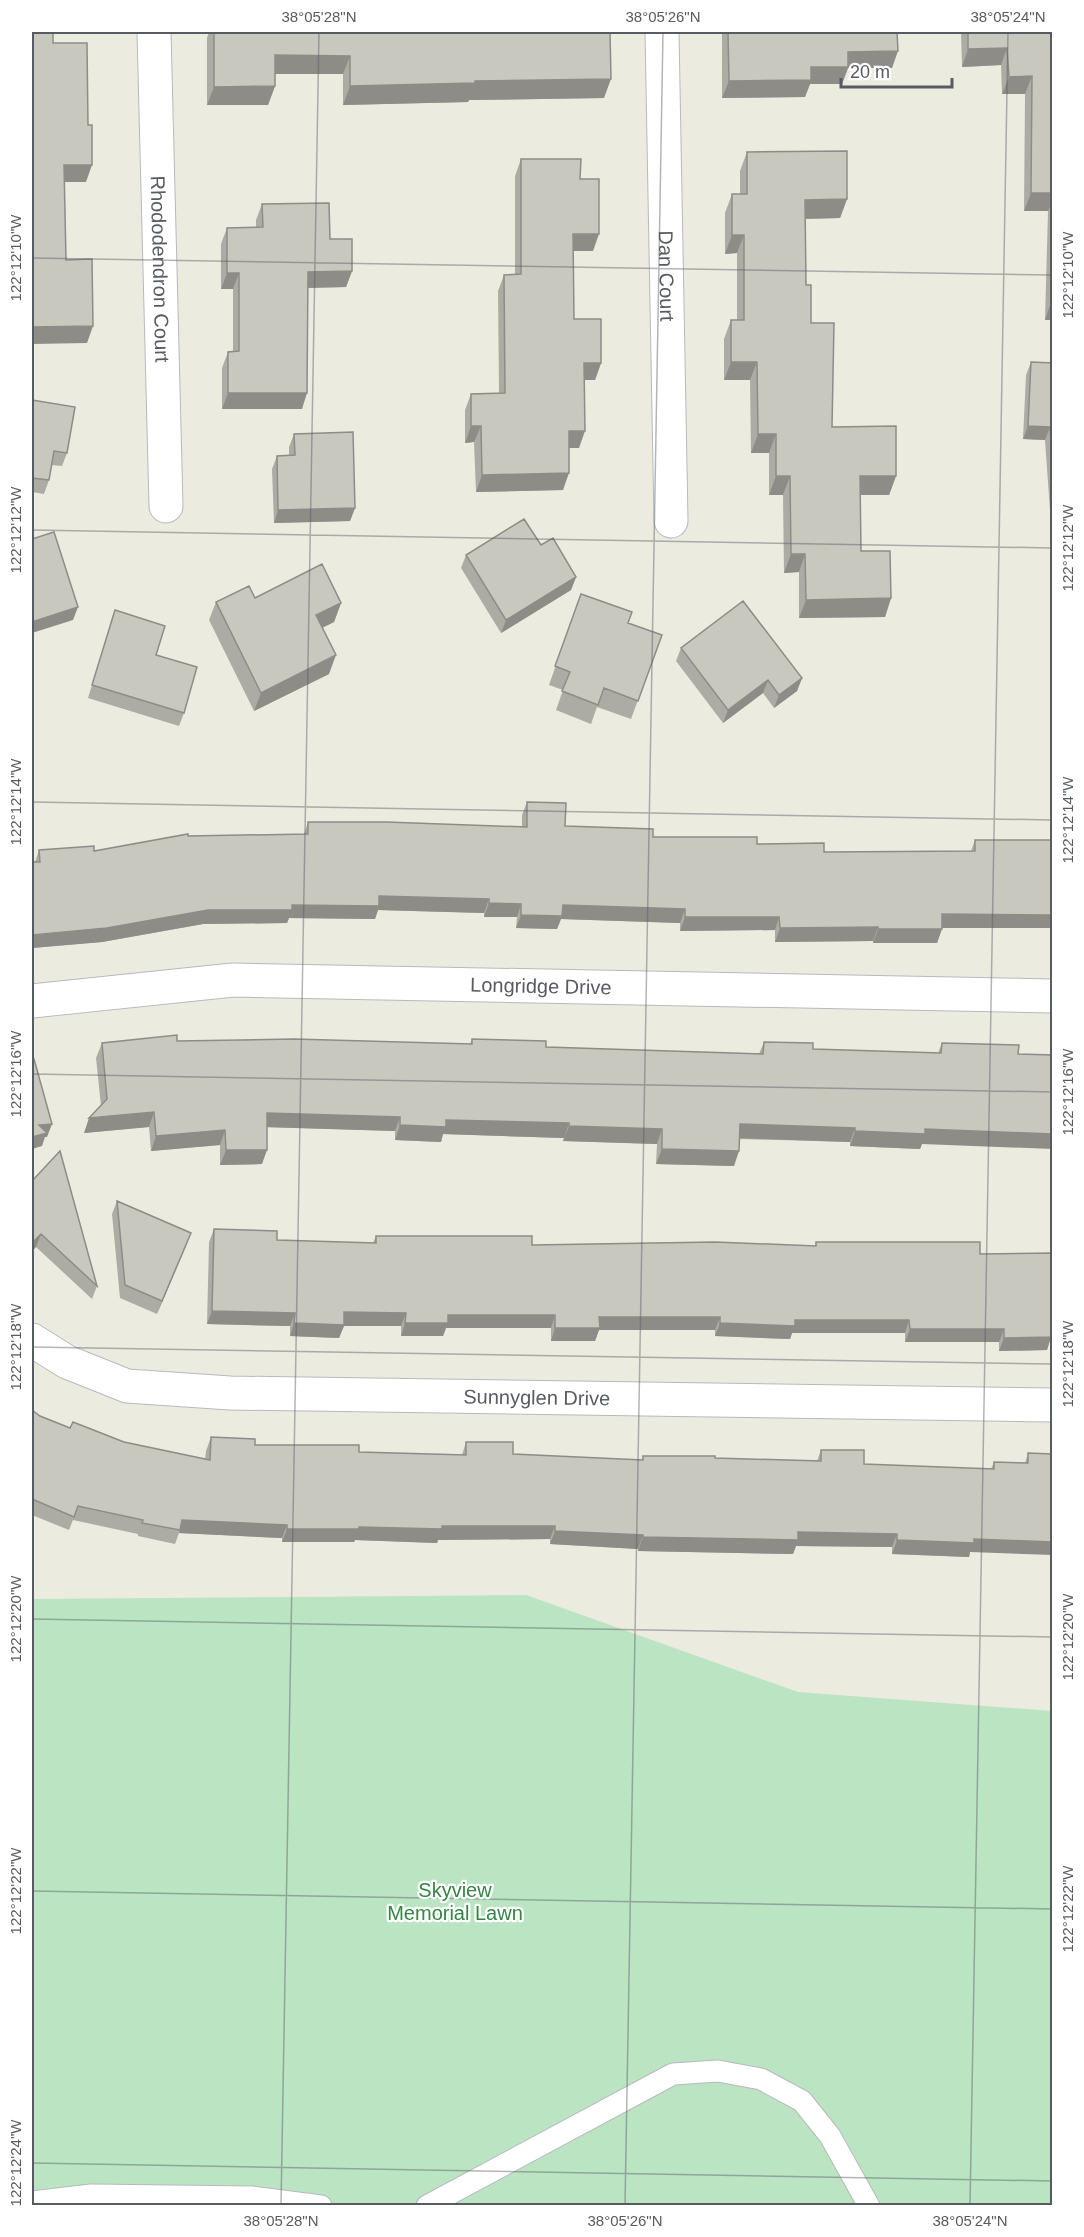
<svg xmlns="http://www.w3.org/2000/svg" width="1084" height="2237" font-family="Helvetica,sans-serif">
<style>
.green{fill:#bbe4c2}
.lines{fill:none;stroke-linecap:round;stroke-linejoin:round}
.service-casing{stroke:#b8b9bf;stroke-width:23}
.minor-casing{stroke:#b8b9bf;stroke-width:35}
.service{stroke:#fff;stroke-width:21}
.minor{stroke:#fff;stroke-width:33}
.wall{fill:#adaca4}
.shaded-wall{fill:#8d8c86}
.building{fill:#c9c8bf;stroke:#8d8c86;stroke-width:1.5}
.ticks{fill:none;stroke:#585b61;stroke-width:1.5;stroke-opacity:0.45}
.labels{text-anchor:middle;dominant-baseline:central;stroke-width:4.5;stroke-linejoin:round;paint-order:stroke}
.street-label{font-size:20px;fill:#585b61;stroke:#fff}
.park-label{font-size:20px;fill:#348545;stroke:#fff}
.neatline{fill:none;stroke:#585b61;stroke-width:2}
.ticks-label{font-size:15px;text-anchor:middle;fill:#585b61}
</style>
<rect width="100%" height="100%" fill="#ecebdf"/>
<path class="green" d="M 526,1595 L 798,1692 L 1052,1711 L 1052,2205 L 32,2206 L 32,1599 Z"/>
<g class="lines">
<g class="service-casing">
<path id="service" d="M 32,2202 L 91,2195 L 252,2197 L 321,2206
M 427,2206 L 673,2074 L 718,2071 L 761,2079 L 802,2101 L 830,2136 L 869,2206"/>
</g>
<g class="minor-casing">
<g id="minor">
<path id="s1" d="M 154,32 L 166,506"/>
<path id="s2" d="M 662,32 L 671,521"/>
<path id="s3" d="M 32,1001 L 233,980 L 1052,996"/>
<path id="s4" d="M 32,1340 L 67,1362 L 127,1386 L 230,1393 L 1052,1405"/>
</g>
</g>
<use href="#service" class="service"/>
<use href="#minor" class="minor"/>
</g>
<path class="wall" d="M 209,32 L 610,32 L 604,98 L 469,100 L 468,102 L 343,105 L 343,74 L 275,74 L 275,86 L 268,105 L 207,105 L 207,38 Z
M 722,32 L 897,32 L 892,68 L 848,68 L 842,84 L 810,84 L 805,97 L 722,98 Z
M 961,32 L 1053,32 L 1053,320 L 1045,320 L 1048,211 L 1024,211 L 1025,94 L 1002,94 L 1001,65 L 962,67 Z
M 747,152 L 847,199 L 840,218 L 805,219 L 806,285 L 811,323 L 832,427 L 896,476 L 889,495 L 860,495 L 861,551 L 891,598 L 885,617 L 799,618 L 799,572 L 784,573 L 783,495 L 769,495 L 769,453 L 751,453 L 750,380 L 724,380 L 724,339 L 731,320 L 737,320 L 737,253 L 725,254 L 725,213 L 732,194 L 740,194 L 740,171 Z
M 521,159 L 580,179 L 593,251 L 573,251 L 574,319 L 601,363 L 595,380 L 585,380 L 579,448 L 569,448 L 563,490 L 476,492 L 474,442 L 465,443 L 465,410 L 471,394 L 499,393 L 498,291 L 504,275 L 515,275 L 515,176 Z
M 262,204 L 330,239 L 352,271 L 346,287 L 308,288 L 302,409 L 222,409 L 222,368 L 228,352 L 233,351 L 233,289 L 221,289 L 221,244 L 227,228 L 256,227 L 256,220 Z
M 1031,362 L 1053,363 L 1053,553 L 1045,440 L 1023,439 L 1026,375 Z
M 32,400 L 67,453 L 62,466 L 51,465 L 49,480 L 44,494 L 32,492 Z
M 294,434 L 355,508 L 350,521 L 274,523 L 272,469 L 277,456 L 289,455 L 289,447 Z
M 541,545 L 576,577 L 571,590 L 501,633 L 461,568 L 466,555 Z
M 581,594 L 628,623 L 662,635 L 631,719 L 597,707 L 591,724 L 556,710 L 563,690 L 549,685 Z
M 255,598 L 341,603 L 334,622 L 322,628 L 329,674 L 254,711 L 209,620 L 216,602 Z
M 115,610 L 156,655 L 184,713 L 179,726 L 88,698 Z
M 681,648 L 802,678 L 797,691 L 774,708 L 763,693 L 723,723 L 676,661 Z
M 527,802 L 565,826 L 653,837 L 757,844 L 824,852 L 971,851 L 975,840 L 1053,840 L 942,928 L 937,943 L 873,943 L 873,941 L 775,942 L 775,930 L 680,931 L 680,923 L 561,919 L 557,929 L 516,928 L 517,917 L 484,917 L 484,913 L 378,910 L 375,919 L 289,918 L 287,923 L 203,924 L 102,942 L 32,948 L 32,862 L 35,862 L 39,850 L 94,851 L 188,836 L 304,834 L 308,822 L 522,827 L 522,815 Z
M 472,1039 L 546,1047 L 759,1054 L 764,1042 L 813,1049 L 938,1053 L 942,1043 L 1019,1045 L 922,1144 L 920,1149 L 850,1146 L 850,1142 L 739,1139 L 734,1166 L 656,1164 L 657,1144 L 563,1141 L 564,1138 L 443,1134 L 441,1142 L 395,1140 L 395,1131 L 267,1127 L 262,1164 L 220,1165 L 220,1145 L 151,1151 L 149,1127 L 84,1133 L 101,1106 L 96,1058 L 102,1043 L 177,1041 L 470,1044 Z
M 32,1181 L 97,1286 L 92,1299 L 36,1247 L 32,1251 Z
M 117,1201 L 186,1246 L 157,1314 L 120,1298 L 112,1214 Z
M 214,1229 L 277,1240 L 373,1243 L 376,1236 L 532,1245 L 815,1246 L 816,1242 L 980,1254 L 1051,1325 L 1051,1337 L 1047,1350 L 999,1351 L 999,1342 L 905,1342 L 905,1333 L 792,1333 L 790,1339 L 715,1336 L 715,1330 L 599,1330 L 595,1341 L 551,1341 L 551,1328 L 446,1328 L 443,1336 L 401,1336 L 401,1326 L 344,1326 L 339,1338 L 290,1336 L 290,1326 L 207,1324 L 209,1242 Z
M 32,1410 L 40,1416 L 70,1428 L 124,1442 L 205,1460 L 206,1451 L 211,1437 L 255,1445 L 359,1452 L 462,1455 L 466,1442 L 513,1454 L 642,1460 L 643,1456 L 817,1461 L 821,1450 L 864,1464 L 991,1469 L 994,1462 L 1025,1463 L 1028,1453 L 1053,1454 L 970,1552 L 969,1557 L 892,1554 L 892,1547 L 796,1546 L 793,1554 L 638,1551 L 638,1549 L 550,1544 L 550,1539 L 438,1540 L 437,1543 L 355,1540 L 354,1542 L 282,1542 L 282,1538 L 179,1533 L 175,1544 L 138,1536 L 138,1534 L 73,1520 L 69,1530 L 32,1515 Z"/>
<path class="shaded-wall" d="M 1007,48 L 1001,65 L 962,67 L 968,49 Z
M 898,51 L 892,68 L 848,68 L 842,84 L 810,84 L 805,97 L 722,98 L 729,81 L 848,52 Z
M 275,55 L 350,56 L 343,74 L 268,74 Z
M 1032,76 L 1025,94 L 1002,94 L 1009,77 Z
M 611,79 L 604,98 L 469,100 L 468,102 L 343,105 L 350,86 L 475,81 Z
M 275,86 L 268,105 L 207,105 L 214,87 Z
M 64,165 L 92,165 L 86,182 L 57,182 Z
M 1031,193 L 1053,193 L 1053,200 L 1048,211 L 1024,211 Z
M 847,199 L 840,218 L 798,219 L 805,200 Z
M 573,234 L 599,234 L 593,251 L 567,251 Z
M 732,235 L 744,235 L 737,253 L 725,254 Z
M 352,271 L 346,287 L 302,288 L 308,272 Z
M 227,273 L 239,273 L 233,289 L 221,289 Z
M 1051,302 L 1053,302 L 1053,320 L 1045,320 Z
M 93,326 L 87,343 L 32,344 L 32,327 Z
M 731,362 L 757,362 L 750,380 L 724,380 Z
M 584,363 L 601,363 L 595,380 L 578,380 Z
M 228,393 L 307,393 L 302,409 L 222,409 Z
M 471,426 L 481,426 L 474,442 L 465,443 Z
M 1028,426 L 1050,427 L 1045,440 L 1023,439 Z
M 569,431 L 585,431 L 579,448 L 563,448 Z
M 758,434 L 776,434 L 769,453 L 751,453 Z
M 569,473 L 563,490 L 476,492 L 482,475 Z
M 776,476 L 790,476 L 783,495 L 769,495 Z
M 860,476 L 896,476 L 889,495 L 853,495 Z
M 355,508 L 350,521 L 274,523 L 278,510 Z
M 791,554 L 805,554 L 799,572 L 784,573 Z
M 576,577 L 571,590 L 501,633 L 506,620 Z
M 891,598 L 885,617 L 799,618 L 806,600 Z
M 341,603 L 334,622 L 309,634 L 316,615 Z
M 78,607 L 73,620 L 32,633 L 32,622 Z
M 336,655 L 329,674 L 254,711 L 261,693 Z
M 802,678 L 797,691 L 774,708 L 779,695 Z
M 768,680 L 763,693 L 723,723 L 728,710 Z
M 379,896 L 489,899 L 484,913 L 378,910 L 375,919 L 289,918 L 287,923 L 203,924 L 102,942 L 32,948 L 32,935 L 208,910 L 292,905 Z
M 489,903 L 521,904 L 517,917 L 484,917 Z
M 563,905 L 685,909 L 680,923 L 561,919 L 557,929 L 516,928 L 521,915 Z
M 942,914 L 1053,915 L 1053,928 L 937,928 Z
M 685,917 L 779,917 L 775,930 L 680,931 Z
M 878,927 L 873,941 L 775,942 L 780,928 Z
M 878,929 L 942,929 L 937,943 L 873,943 Z
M 154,1112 L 149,1127 L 84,1133 L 89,1118 Z
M 267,1113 L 400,1117 L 395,1131 L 262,1127 Z
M 446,1120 L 569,1123 L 564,1138 L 443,1134 L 441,1142 L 395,1140 L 400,1125 Z
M 52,1124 L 47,1137 L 45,1137 L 42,1146 L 32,1149 L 32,1137 L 39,1125 Z
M 740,1124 L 855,1128 L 850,1142 L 734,1138 Z
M 569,1126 L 662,1129 L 657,1144 L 563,1141 Z
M 925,1129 L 1053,1134 L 1053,1149 L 922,1144 L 920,1149 L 850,1146 L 855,1131 Z
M 225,1130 L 220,1145 L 151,1151 L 156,1136 Z
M 662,1149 L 739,1151 L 734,1166 L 656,1164 Z
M 226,1150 L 267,1150 L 262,1164 L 220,1165 Z
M 191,1233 L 186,1246 L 157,1314 L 162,1301 Z
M 41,1234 L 36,1247 L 32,1251 L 32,1246 L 33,1242 Z
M 212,1311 L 295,1313 L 290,1326 L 207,1324 Z
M 344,1312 L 406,1313 L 401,1326 L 344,1326 L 339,1338 L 290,1336 L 294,1323 Z
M 448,1315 L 555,1315 L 551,1328 L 446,1328 L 443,1336 L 401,1336 L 405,1323 Z
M 599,1317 L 720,1317 L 715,1330 L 599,1330 L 595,1341 L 551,1341 L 555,1328 Z
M 795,1320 L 909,1320 L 905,1333 L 792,1333 L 790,1339 L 715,1336 L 720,1323 Z
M 910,1329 L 1004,1329 L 999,1342 L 905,1342 Z
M 1051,1337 L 1047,1350 L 999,1351 L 1004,1338 Z
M 182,1520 L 287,1525 L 282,1538 L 179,1533 Z
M 442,1526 L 555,1526 L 550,1539 L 438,1540 L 437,1543 L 355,1540 L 354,1542 L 282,1542 L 287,1529 L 359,1527 Z
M 555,1531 L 643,1535 L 638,1549 L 550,1544 Z
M 798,1532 L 897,1534 L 892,1547 L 796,1546 L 793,1554 L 638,1551 L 643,1537 Z
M 974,1539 L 1053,1542 L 1053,1555 L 970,1552 L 969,1557 L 892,1554 L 897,1540 Z"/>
<path class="building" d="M 32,32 L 53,32 L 53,43 L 87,43 L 88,125 L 92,125 L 92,165 L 64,165 L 66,260 L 92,259 L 93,326 L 32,327 Z
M 214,32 L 610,32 L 611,79 L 475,81 L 475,83 L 350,86 L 350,56 L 275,55 L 275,86 L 214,87 Z
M 728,32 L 897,32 L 898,51 L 848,52 L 848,67 L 811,67 L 811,80 L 729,81 Z
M 968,32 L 1053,32 L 1053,193 L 1031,193 L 1032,76 L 1009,77 L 1007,48 L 968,49 Z
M 847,151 L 847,199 L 805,200 L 806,285 L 811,285 L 811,323 L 834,323 L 832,427 L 896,426 L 896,476 L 860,476 L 861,551 L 890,551 L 891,598 L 806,600 L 805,554 L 791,554 L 790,476 L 776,476 L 776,434 L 758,434 L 757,362 L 731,362 L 731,320 L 744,320 L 744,235 L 732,235 L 732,194 L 747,194 L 747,152 Z
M 521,159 L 581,159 L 580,179 L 599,179 L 599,234 L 573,234 L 574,319 L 601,319 L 601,363 L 584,363 L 585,431 L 569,431 L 569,473 L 482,475 L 481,426 L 471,426 L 471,394 L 505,393 L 504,275 L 521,274 Z
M 329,203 L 330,239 L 352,239 L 352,271 L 308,272 L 307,393 L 228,393 L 228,352 L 239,351 L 239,273 L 227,273 L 227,228 L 263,227 L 262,204 Z
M 1053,263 L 1053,302 L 1051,302 Z
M 1031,362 L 1053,363 L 1053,465 L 1050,427 L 1028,426 Z
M 32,400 L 75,407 L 67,453 L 54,451 L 49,480 L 32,478 Z
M 353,432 L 355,508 L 278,510 L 277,456 L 295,455 L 294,434 Z
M 524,519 L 541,545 L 553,538 L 576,577 L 506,620 L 466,555 Z
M 54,532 L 78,607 L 32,622 L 32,539 Z
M 322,564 L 341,603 L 316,615 L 336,655 L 261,693 L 216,602 L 249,586 L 255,598 Z
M 581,594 L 632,612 L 628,623 L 662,635 L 638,701 L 604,688 L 598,705 L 562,691 L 570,672 L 555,666 Z
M 743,601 L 802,678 L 779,695 L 768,680 L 728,710 L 681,648 Z
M 115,610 L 165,626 L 156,655 L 197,667 L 184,713 L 92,685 Z
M 527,802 L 566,803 L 565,826 L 653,829 L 653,837 L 757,837 L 757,844 L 824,843 L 824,852 L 975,851 L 975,840 L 1053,840 L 1053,915 L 942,914 L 942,929 L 878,929 L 878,927 L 780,928 L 779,917 L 685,917 L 685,909 L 563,905 L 562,916 L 521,915 L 521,904 L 489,903 L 489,899 L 379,896 L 379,906 L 292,905 L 292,910 L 208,910 L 107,928 L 32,935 L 32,862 L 40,862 L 39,850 L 94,846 L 94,851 L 188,834 L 188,836 L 308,834 L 308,822 L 386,822 L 527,827 Z
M 177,1035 L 177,1041 L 294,1039 L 472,1044 L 472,1039 L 546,1041 L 546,1047 L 763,1054 L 764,1042 L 813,1043 L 813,1049 L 941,1053 L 942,1043 L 1019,1045 L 1018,1054 L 1053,1055 L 1053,1134 L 925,1129 L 925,1134 L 855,1131 L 855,1128 L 740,1124 L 739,1151 L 662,1149 L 662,1129 L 569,1126 L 569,1123 L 446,1120 L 446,1127 L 400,1125 L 400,1117 L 267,1113 L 267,1150 L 226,1150 L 225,1130 L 156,1136 L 154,1112 L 89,1118 L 107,1099 L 102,1043 Z
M 34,1059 L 52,1124 L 39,1125 L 47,1133 L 32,1137 L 32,1060 Z
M 60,1151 L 97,1286 L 41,1234 L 33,1242 L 32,1240 L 32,1181 Z
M 117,1201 L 191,1233 L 162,1301 L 125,1285 Z
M 214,1229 L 277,1231 L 277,1240 L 376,1243 L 376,1236 L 532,1236 L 532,1245 L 715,1242 L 816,1246 L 816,1242 L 980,1242 L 980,1254 L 1053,1253 L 1053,1312 L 1051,1313 L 1051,1337 L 1004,1338 L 1004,1329 L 910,1329 L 909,1320 L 795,1320 L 795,1326 L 720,1323 L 720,1317 L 599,1317 L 600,1328 L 555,1328 L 555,1315 L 448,1315 L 448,1323 L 405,1323 L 406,1313 L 344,1312 L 344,1325 L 294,1323 L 295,1313 L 212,1311 Z
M 32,1410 L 40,1416 L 70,1428 L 73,1422 L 124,1442 L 210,1460 L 211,1437 L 255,1439 L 255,1445 L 359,1445 L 359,1452 L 466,1455 L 466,1442 L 513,1442 L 513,1454 L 643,1460 L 643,1456 L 715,1456 L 715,1458 L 821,1461 L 821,1450 L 864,1450 L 864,1464 L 994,1469 L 994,1462 L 1028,1463 L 1028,1453 L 1053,1454 L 1053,1542 L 974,1539 L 974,1543 L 897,1540 L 897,1534 L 798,1532 L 798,1540 L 643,1537 L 643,1535 L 555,1531 L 555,1526 L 442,1526 L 442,1529 L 359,1527 L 359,1529 L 287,1529 L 287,1525 L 182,1520 L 180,1530 L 142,1523 L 143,1520 L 78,1506 L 74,1517 L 32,1499 Z"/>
<path class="ticks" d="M 32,258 L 1052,275M 32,530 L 1052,548M 32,802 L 1052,820M 32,1074 L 1052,1092M 32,1347 L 1052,1364M 32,1619 L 1052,1637M 32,1891 L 1052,1909M 32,2163 L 1052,2181M 281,2206 L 319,32M 625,2206 L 663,32M 970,2206 L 1008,32"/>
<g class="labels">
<g class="street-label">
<text stroke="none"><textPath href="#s1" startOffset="237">Rhododendron Court</textPath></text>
<text stroke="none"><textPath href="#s2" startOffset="244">Dan Court</textPath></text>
<text stroke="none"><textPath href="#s3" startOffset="510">Longridge Drive</textPath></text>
<text stroke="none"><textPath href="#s4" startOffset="516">Sunnyglen Drive</textPath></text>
</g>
<g class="park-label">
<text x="455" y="1890">Skyview<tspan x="455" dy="23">Memorial Lawn</tspan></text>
</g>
</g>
<rect width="1084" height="2237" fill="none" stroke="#ffffff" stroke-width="66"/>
<path d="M841 78v9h111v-9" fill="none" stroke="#585b61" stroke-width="3"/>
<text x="850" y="78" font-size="18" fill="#585b61" stroke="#ffffff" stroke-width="4.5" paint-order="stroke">20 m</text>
<rect x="33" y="33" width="1018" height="2171" class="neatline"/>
<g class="ticks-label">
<text x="319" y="22">38°05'28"N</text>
<text x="663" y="22">38°05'26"N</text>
<text x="1008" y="22">38°05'24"N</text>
<text transform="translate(16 258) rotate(-90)" y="5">122°12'10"W</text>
<text transform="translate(1068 275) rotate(-90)" y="5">122°12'10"W</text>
<text transform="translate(16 530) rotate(-90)" y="5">122°12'12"W</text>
<text transform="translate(1068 548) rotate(-90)" y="5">122°12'12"W</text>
<text transform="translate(16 802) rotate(-90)" y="5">122°12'14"W</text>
<text transform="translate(1068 820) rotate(-90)" y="5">122°12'14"W</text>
<text transform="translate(16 1074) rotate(-90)" y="5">122°12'16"W</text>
<text transform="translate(1068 1092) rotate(-90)" y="5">122°12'16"W</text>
<text transform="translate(16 1347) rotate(-90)" y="5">122°12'18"W</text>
<text transform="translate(1068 1364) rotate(-90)" y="5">122°12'18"W</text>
<text transform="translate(16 1619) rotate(-90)" y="5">122°12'20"W</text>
<text transform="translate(1068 1637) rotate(-90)" y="5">122°12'20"W</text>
<text transform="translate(16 1891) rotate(-90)" y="5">122°12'22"W</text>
<text transform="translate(1068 1909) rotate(-90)" y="5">122°12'22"W</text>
<text transform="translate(16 2163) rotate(-90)" y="5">122°12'24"W</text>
<text x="281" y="2226">38°05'28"N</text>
<text x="625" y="2226">38°05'26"N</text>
<text x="970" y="2226">38°05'24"N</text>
</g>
</svg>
